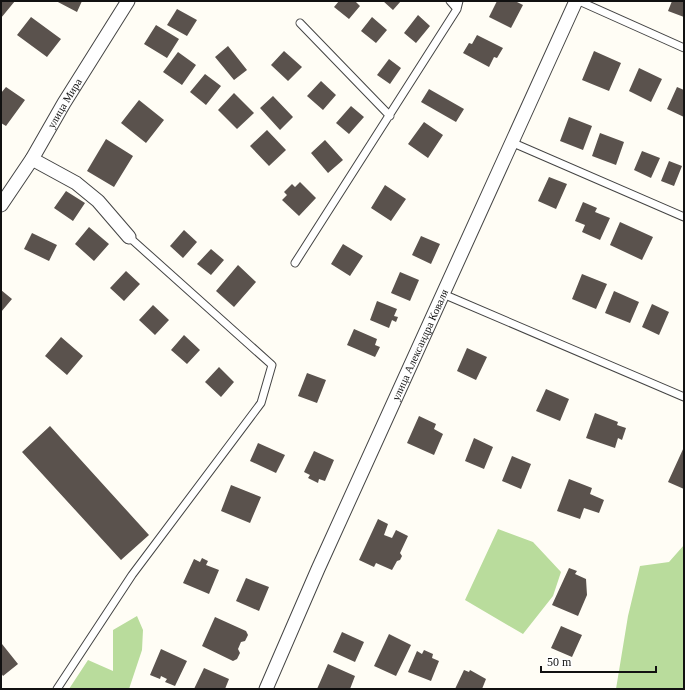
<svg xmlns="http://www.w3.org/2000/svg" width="685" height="690" font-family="Georgia,serif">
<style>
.forest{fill:#b9dc9c}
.building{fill:#5a524d}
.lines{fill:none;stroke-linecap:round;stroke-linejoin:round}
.lane-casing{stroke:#444;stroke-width:9}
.street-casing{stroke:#444;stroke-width:15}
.lane{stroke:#fff;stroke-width:7}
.street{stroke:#fff;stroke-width:13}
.labels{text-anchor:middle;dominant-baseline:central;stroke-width:4;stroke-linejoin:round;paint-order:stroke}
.street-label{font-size:11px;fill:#111;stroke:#fff}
</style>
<rect width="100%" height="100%" fill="#fffdf5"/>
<path class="forest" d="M 498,529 L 533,542 L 561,572 L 553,596 L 523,634 L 465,600 Z
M 684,545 L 684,689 L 616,689 L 628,616 L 640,566 L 669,562 Z
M 137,616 L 143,630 L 142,650 L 129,689 L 69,689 L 88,660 L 113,671 L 113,630 Z"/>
<path class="building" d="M 1,1 L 15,1 L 1,18 Z
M 56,1 L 82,1 L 77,12 Z
M 339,1 L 355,1 L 360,6 L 349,19 L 334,7 Z
M 383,1 L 401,1 L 393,10 Z
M 497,1 L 515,1 L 523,5 L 511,28 L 489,17 Z
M 672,1 L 684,1 L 684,17 L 668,11 Z
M 177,9 L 197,20 L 187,36 L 167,25 Z
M 418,15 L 430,26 L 416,43 L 404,33 Z
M 31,17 L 61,39 L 47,57 L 17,35 Z
M 372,17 L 387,30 L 376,43 L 361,31 Z
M 156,25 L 179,39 L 167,58 L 144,44 Z
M 477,35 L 503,48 L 497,58 L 494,57 L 489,67 L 463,53 L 469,43 L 472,44 Z
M 228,46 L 247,70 L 234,80 L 215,57 Z
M 284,51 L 302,67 L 288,81 L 271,65 Z
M 594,51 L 621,63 L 609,91 L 582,80 Z
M 178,52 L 196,65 L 182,85 L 163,72 Z
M 389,59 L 401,68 L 390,84 L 377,75 Z
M 639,68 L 662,79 L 651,102 L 629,91 Z
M 205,74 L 221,86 L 206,105 L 190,92 Z
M 321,81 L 336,95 L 323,110 L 307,96 Z
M 6,87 L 25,100 L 6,126 L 1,123 L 1,93 Z
M 677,87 L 684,90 L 684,117 L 667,109 Z
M 429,89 L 464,109 L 456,122 L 421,102 Z
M 234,93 L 254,113 L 237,129 L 218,110 Z
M 273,96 L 293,117 L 280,130 L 260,108 Z
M 139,100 L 164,120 L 146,143 L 121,123 Z
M 351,106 L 364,117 L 349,134 L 336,123 Z
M 569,117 L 592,126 L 583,150 L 560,141 Z
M 424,122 L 443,135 L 428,158 L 408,144 Z
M 267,130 L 286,150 L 269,166 L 250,146 Z
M 600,133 L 624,142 L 616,165 L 592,156 Z
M 106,139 L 133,156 L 114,187 L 87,171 Z
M 325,140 L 343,160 L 328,173 L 311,153 Z
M 642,151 L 660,158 L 651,178 L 634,170 Z
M 669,161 L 682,166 L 674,186 L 661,181 Z
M 549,177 L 567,184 L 556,209 L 538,201 Z
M 300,182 L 316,198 L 299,216 L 282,200 L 287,195 L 284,192 L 292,184 L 295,187 Z
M 385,185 L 406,199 L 391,221 L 371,208 Z
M 66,191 L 85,203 L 73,221 L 54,208 Z
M 583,202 L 597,208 L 595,212 L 610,218 L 600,240 L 582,232 L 585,225 L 575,221 Z
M 620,222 L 653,237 L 642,260 L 610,245 Z
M 89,227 L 109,244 L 94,261 L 75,244 Z
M 184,230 L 197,242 L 183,258 L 170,246 Z
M 32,233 L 57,245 L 49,261 L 24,249 Z
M 421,236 L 440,244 L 431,264 L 412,255 Z
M 343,244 L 363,256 L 350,276 L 331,264 Z
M 211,249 L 224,260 L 211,275 L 197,264 Z
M 238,265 L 256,282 L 234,307 L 216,291 Z
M 126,271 L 140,284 L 124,301 L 110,288 Z
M 400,272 L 419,280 L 410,301 L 391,293 Z
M 582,274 L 607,284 L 596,309 L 572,299 Z
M 1,290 L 12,299 L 1,312 Z
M 614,291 L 639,302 L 630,323 L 605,313 Z
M 377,301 L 397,309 L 394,316 L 398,317 L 396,322 L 392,320 L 389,328 L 370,320 Z
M 652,304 L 669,312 L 659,335 L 642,327 Z
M 153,305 L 169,320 L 155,335 L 139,320 Z
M 354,329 L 377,339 L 375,345 L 380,347 L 375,357 L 347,345 Z
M 184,335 L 200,350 L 187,364 L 171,350 Z
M 61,337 L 83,356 L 67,375 L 45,356 Z
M 467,348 L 487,357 L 476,380 L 457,371 Z
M 219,367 L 234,382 L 221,397 L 205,382 Z
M 307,373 L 326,380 L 317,403 L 298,396 Z
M 546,389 L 569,399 L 560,421 L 536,411 Z
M 595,413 L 618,422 L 617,425 L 626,428 L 622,440 L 618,438 L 615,448 L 586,438 Z
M 419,416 L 436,424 L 434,429 L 443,434 L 434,455 L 407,443 Z
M 50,426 L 149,535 L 121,560 L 22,452 Z
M 474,438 L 493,447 L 484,469 L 465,461 Z
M 258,443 L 285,455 L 276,473 L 250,461 Z
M 684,447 L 684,489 L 668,482 Z
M 314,451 L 334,460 L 325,481 L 319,479 L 318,483 L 308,478 L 310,475 L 304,472 Z
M 512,456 L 531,464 L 521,489 L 502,481 Z
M 569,479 L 592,488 L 590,494 L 604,500 L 599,513 L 584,508 L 580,519 L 557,511 Z
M 231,485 L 261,497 L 250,523 L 221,511 Z
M 378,519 L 388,524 L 384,535 L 392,538 L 396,530 L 408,536 L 400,553 L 402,556 L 400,560 L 397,561 L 392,570 L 376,563 L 374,567 L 359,560 Z
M 202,558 L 208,561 L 206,565 L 219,570 L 209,594 L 183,583 L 194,559 L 200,562 Z
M 569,568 L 577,571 L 575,574 L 586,579 L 587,595 L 578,616 L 552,605 Z
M 246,578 L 269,587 L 259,611 L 236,601 Z
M 215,617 L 246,631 L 248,635 L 245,641 L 241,642 L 238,649 L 240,653 L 237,659 L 233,661 L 202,646 Z
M 561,626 L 582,635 L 572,657 L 551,648 Z
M 342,632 L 364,642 L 355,662 L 333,652 Z
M 389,634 L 411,645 L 396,676 L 374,666 Z
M 2,644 L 18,664 L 3,676 L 1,673 Z
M 161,649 L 187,661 L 175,686 L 165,682 L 167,679 L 161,676 L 160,679 L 150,675 Z
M 424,650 L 433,654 L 432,658 L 439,661 L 431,681 L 408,672 L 417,651 L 422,654 Z
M 328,664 L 355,676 L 350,689 L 317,689 Z
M 204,668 L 229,679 L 225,689 L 194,689 Z
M 464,670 L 469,672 L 470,670 L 486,679 L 482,689 L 455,689 Z"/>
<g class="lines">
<g class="lane-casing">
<path id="lane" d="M 450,1 L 457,9
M 579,1 L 684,48
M 300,23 L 390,116
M 511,142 L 684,217
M 295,263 L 457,9 L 459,1
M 443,294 L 684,397
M 57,689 L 132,575 L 261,403 L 272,365 L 129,237"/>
</g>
<g class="street-casing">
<g id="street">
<path d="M 32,159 L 76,183 L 98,201 L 129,237"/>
<path id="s1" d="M 1,205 L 32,159 L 64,103 L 128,1"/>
<path id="s2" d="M 266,689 L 318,569 L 576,1"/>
</g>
</g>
<use href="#lane" class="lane"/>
<use href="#street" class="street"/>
</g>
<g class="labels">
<g class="street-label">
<text stroke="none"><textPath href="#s1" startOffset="120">улица Мира</textPath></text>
<text stroke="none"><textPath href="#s2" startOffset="377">улица Александра Коваля</textPath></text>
</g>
</g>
<rect width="685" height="690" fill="none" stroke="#111111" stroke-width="4"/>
<path d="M541 666v6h115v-6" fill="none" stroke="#111111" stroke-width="2"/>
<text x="547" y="666" font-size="12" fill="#111111" stroke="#ffffff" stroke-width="3" paint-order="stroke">50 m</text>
</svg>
